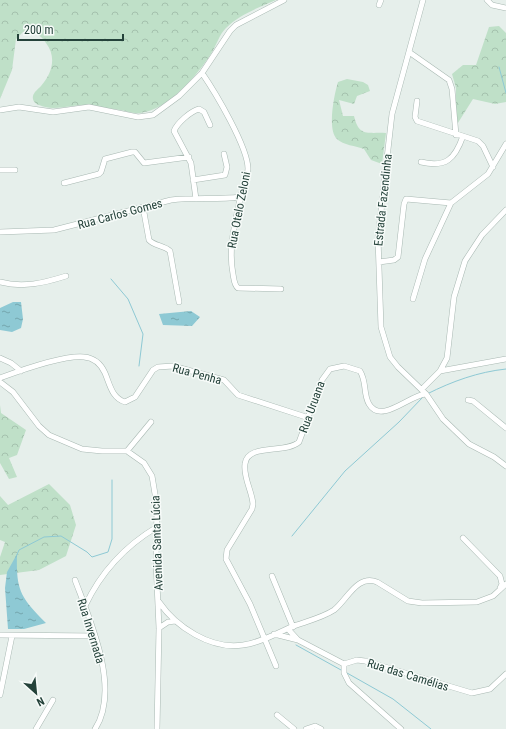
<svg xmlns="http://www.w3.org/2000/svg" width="506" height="729" font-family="'Roboto Condensed',sans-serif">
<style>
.forest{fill:url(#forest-crowns)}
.water{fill:url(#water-ripples)}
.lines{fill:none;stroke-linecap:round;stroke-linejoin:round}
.stream{stroke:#8ec9d4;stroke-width:1}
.minor-casing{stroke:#a8b8b2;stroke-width:6}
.minor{stroke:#fff;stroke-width:5}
.labels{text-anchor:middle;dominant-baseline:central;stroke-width:3;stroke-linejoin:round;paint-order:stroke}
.street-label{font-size:12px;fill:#24423a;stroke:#f7fbf9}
</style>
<defs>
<pattern id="forest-crowns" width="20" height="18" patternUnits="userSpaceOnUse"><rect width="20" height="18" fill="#bfe0c8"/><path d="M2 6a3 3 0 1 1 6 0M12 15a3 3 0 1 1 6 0" fill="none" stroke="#a4c1ad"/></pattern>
<pattern id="water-ripples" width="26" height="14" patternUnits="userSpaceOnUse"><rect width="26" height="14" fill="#8ec9d4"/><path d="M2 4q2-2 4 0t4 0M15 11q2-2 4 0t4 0" fill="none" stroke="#74a5ad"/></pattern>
</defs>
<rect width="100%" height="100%" fill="#e6efeb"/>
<path class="forest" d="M 0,0 L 276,0 C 258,8 240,14 226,28 C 219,35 217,44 212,52 C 198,75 168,110 140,113 C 133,114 127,111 120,110 C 109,108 98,107 87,105 C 71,104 54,112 39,105 C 35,104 32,100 33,96 C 34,92 38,89 41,86 C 52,74 57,57 46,43 C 40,34 33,31 23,32 L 16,39 L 12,70 L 0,99 Z
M 499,26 L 506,33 L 506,102 L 495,104 L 473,99 L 456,126 L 456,88 L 452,74 L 463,65 L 476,65 L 489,27 Z
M 347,79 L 363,82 L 368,85 L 370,91 L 357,96 L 354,104 L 339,100 L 343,116 L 354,116 C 359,137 367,132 386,133 L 382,164 L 371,160 L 364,149 C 356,146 343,145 337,139 C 327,130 334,95 338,82 Z
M 0,405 L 1,413 L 26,430 L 17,455 L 9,458 L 17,477 L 9,479 L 0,463 Z
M 49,484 L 70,505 L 76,525 L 66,556 L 39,570 L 0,575 L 0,557 L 5,542 L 0,540 L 0,496 L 8,505 Z"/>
<path class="water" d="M 13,302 L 21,302 L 23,319 L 21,328 L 12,332 L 0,330 L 0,308 Z
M 191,311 L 200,317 L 192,326 L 163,325 L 159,314 Z
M 17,554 C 16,590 20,597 46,623 L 24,629 L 8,629 L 5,588 L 7,572 Z"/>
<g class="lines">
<path class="stream" d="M 499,67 L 506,93
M 111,279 L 128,299 L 143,334 L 139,366
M 427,394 C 453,381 478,372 506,369
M 292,536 L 345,471 L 399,422 L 423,397
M 16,557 L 19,550 L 44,537 L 61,536 L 87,552 L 92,557 L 108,552 L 112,539 L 112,480
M 296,645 L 341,670
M 347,673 L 393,699 L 431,729"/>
<g class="minor-casing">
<path id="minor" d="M 423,0 L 392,114 L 378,238 L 381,327 L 390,357 L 398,367 L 426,394 L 443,419 L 469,444 L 494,457 L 506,466
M 487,0 L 492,5 L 506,8
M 379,5 L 381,0
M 409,52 L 449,80 L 452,89 L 456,135
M 202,73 C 215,92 248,147 248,169 C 247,180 242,189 240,199 C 235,224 228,248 233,274 C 234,279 234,285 238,288 L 281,289
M 417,101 L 415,117 L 417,121 L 478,141 L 483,146 L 493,167
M 0,110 L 19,107 L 53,112 L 89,107 L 138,117 L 153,115 L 179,96 L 202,73 L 230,31 L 236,25 L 284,0
M 421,162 C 446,168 455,159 463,136
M 0,170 L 15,170
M 193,180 L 225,175 L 227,167 L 224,154
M 64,183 L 99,174 L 101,172 L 105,159 L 132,152 L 135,152 L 144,163 L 189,157
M 196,199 L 191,163 L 174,131 C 177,123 191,111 199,109 L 204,112 L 210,125
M 451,203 L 488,174 L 506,144
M 143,207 L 149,240 C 154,246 164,245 170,251 L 179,302
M 0,232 L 54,230 L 171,200 C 194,197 217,200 240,197
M 379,262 L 394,260 L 398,257 L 404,204 L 406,199 L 451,203
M 0,282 C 23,288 44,283 66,276
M 413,299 L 425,259 L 451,203
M 0,358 L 11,363 L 21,371
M 440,371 L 506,359
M 0,378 C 19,371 65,355 84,357 C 95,358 101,364 105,373 C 110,385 112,398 125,402 L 135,397 L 153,370 L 158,367 L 173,366 L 224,380 L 238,395 L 309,418
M 0,382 L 13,392 L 39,426 L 49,435 L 82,449 L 102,451 L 127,451 L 144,463 L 152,476 L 157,506 L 156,561 L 159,628 L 157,729
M 422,389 L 440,371 L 447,358 L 454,297 L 465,261 L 482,235 L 506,210
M 468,400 L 473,401 L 506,428
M 127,451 L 151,422
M 463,538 L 500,576 L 502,584 L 500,588
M 272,576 L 293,627
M 75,580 C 90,620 121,689 95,729
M 159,602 C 176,627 211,650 243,645 C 259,643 276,634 291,627 C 304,622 322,618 334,610 C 347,600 357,574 377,582 L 408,601 L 422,603 L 477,602 L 493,596 L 506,584
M 85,606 C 101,572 125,546 157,527
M 159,628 L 168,622 L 175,621
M 288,629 L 298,640 L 344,664
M 274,634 L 298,640
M 0,635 L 95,636
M 344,664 L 357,660 L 365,661 L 472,693 L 490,689 L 506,674
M 344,664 L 344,673 L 349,683 L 401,729
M 276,666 L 250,604 L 226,559 L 227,550 L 252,509 L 253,504 C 252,491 243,477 245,464 C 247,443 286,454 299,442 L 322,380 L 330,369 L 344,366 L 360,371 C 367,382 363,394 369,404 C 381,425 411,394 426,394
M 0,695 L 12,636
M 277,715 L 294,729
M 36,729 L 53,700
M 306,729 L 315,726 L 321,729"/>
</g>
<use href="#minor" class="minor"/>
</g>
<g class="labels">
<g class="street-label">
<text transform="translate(383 200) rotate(-84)">Estrada Fazendinha</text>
<text transform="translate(239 210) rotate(-79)">Rua Otelo Zeloni</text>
<text transform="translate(120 214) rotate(-15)">Rua Carlos Gomes</text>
<text transform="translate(197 374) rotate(15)">Rua Penha</text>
<text transform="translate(312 407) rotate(-70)">Rua Uruana</text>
<text transform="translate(157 543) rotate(-92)">Avenida Santa Lúcia</text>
<text transform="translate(91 631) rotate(73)">Rua Invernada</text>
<text transform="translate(408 675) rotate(17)">Rua das Camélias</text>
</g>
</g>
<g transform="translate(36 693) rotate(153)" stroke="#f7fbf9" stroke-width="3" paint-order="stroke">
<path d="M0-3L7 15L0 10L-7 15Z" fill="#24423a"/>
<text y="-6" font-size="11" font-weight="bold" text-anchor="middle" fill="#24423a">N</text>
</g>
<path d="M18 34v6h105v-6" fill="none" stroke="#24423a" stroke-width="2"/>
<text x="24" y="34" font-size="12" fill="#24423a" stroke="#f7fbf9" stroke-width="3" paint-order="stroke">200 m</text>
</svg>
